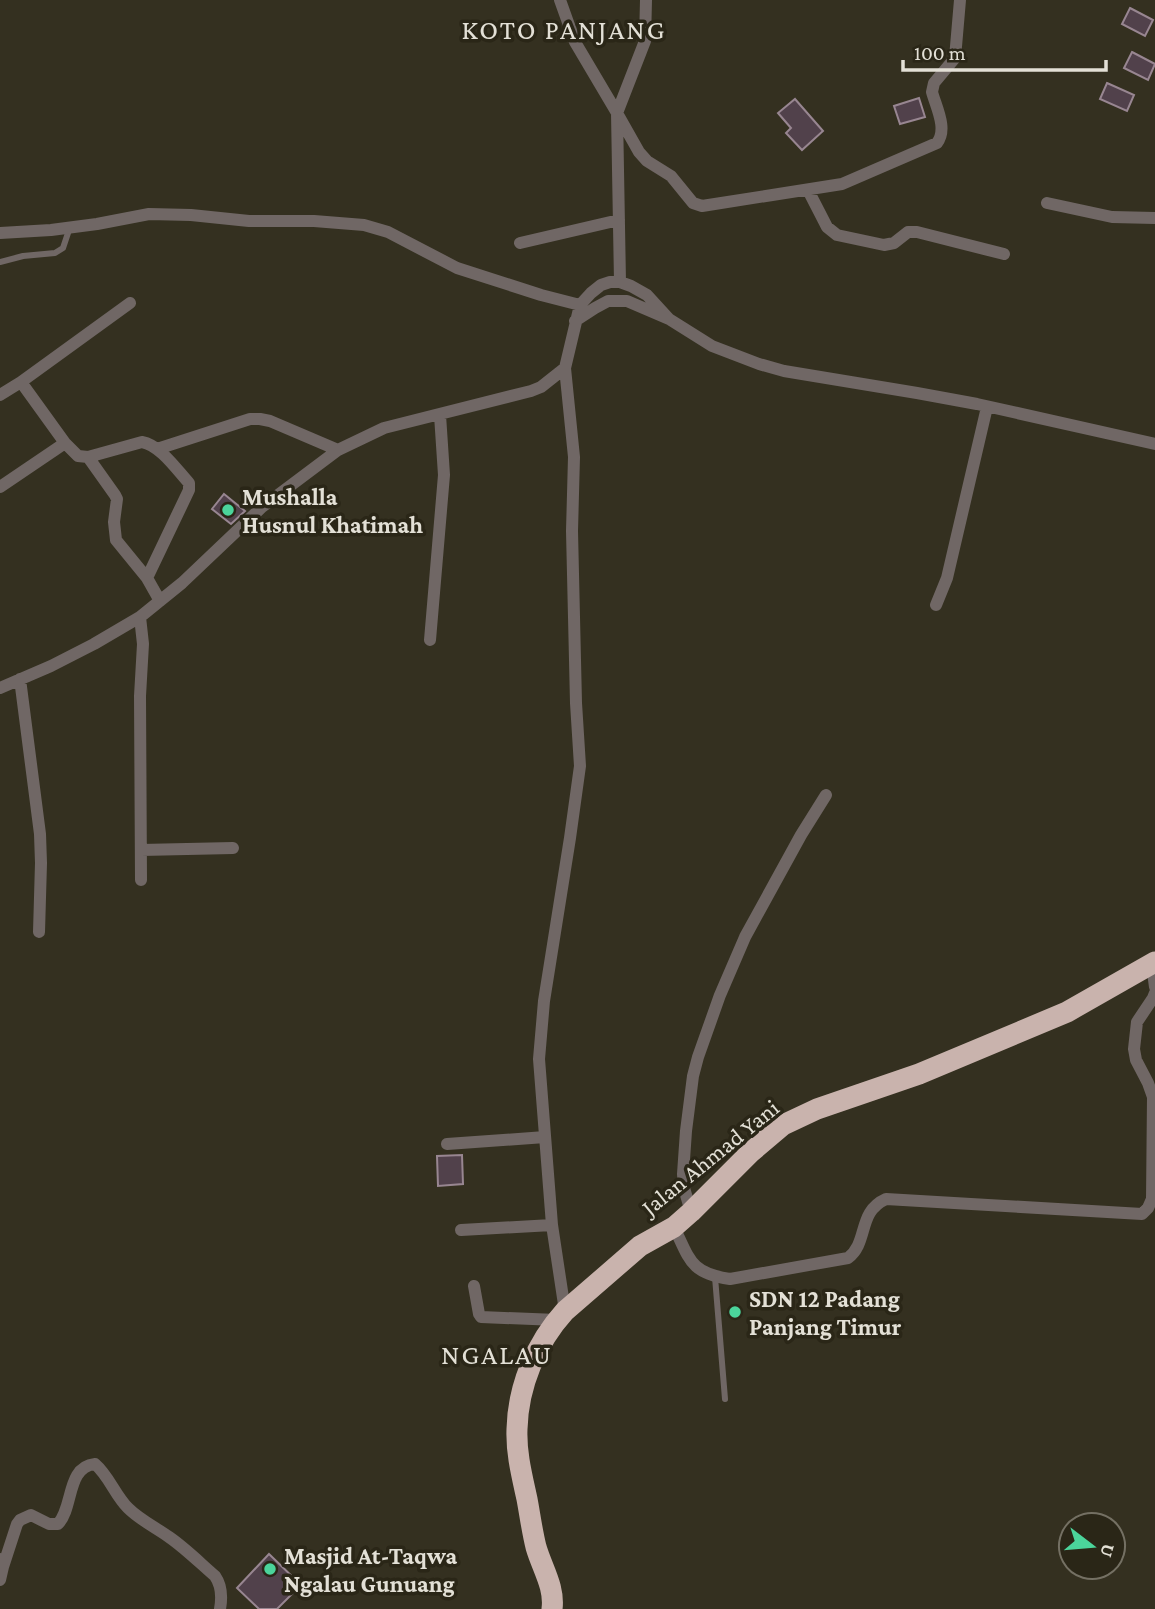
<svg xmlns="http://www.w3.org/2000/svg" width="1155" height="1609" font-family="'Crimson Pro',serif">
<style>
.building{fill:#51414b;stroke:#988691;stroke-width:2}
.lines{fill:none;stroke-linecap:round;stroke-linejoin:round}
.lane{stroke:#706765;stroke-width:6}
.street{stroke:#706765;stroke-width:12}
.highway{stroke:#c9b3ad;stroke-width:21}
.poi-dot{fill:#4bd49b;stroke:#2a2617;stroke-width:2.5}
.labels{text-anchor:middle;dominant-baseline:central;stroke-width:7;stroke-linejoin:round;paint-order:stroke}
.poi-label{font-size:24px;font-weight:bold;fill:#e3e0d6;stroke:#2a2617;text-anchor:start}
.street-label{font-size:24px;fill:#e3e0d6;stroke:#2a2617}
.quarter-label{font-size:28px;letter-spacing:2px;fill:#e3e0d6;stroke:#2a2617}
</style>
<rect width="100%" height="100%" fill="#343020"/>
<path class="building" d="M 1130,8 L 1153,20 L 1145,36 L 1122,24 Z
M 1132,52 L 1155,64 L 1148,80 L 1124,68 Z
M 1107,83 L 1134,95 L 1127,111 L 1100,99 Z
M 919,98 L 925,117 L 900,124 L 894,106 Z
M 795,99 L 823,131 L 802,150 L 786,133 L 791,128 L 778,113 Z
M 224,494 L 245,511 L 231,524 L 212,509 Z
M 462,1155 L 463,1184 L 438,1186 L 437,1156 Z
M 269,1554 L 301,1585 L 277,1609 L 259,1609 L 237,1588 Z"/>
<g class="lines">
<path class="lane" d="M 0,262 L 23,256 L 55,253 L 63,248 L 70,227
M 715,1277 L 725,1399"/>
<path class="street" d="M 560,0 L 575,42 L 617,113 L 639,152 L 647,161 L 671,176 L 693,203 L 702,206 L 842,184 L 937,143 C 948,129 936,107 932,92 L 934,83 L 955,58 L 960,0
M 808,190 L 827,227 L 837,235 L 884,245 L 894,243 L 908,232 L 917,232 L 1004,254
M 1047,203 L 1112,217 L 1155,218
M 0,233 L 51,230 L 97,224 L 149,214 L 191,215 L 249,221 L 314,221 L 364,225 L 388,232 L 457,268 L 541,295 L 580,305
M 520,243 L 619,220
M 620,282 L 617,113 L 645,41 L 646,0
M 575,321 L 595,308 L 608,301 L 627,301 L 669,319 L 712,346 L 759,364 L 784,371 L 917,393 L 977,404 L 1155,444
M 21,382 L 65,443 L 78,456 L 88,457 L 115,495 L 117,499 L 114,522 L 116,540 L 147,578 L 160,601
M 0,395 L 21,382 L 130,303
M 157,449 L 250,419 L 260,419 L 270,421 L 338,450
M 88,457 L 142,442 C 160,445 177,470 189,483 L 189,490 L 147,578
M 0,487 L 65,443
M 936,605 L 947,578 L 987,407
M 140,617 L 143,644 L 140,696 L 141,880
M 430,640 L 444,475 L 440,415
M 20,679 L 40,834 L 41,863 L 39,932
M 0,688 L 51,666 L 94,644 L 140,617 L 182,583 L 262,507 L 338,450 L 384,428 L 531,391 L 541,387 L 565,368
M 141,850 L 233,848
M 1152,965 L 1155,987
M 447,1144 L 545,1137
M 691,1212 L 684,1188 L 683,1174 L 686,1131 L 693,1076 L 698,1057 L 720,995 L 745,937 L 801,835 L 826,795
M 674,1227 C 690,1260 690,1273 730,1279 L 848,1258 C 869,1242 857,1212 886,1199 L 1142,1214 L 1148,1208 L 1152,1199 L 1153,1097 L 1148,1083 L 1136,1060 L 1134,1049 L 1137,1022 L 1153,998 L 1155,993
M 461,1230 L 552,1225
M 474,1286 L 479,1314 L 481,1317 L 557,1320
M 565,1311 L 552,1225 L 539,1059 L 544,1001 L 570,838 L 580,766 L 576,703 L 572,531 L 574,457 L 565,368 L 580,305 L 591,293 L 601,285 L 610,282 L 620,282 L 631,286 L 647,295 L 669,319
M 3,1567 L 17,1524 L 20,1520 L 31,1515 L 49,1524 L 58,1524 C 74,1507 66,1467 95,1464 C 109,1476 115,1495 128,1508 C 140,1520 155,1527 169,1537 C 185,1548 200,1563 215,1576 C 222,1586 222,1598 220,1609
M 0,1580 L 3,1567 L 0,1559"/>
<path class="highway" d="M 552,1609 C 555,1587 542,1568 536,1547 C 532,1531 530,1515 527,1499 C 522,1476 516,1453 517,1429 C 518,1386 536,1343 565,1311 L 640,1246 L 674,1227 L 691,1212 L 750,1153 L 783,1125 L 817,1109 L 919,1074 L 1067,1012 L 1155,962"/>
</g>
<g class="poi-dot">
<circle cx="228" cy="510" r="7"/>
<circle cx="735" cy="1312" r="7"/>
<circle cx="270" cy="1569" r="7"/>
</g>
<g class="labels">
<g class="poi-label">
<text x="242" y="496">Mushalla<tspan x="242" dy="28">Husnul Khatimah</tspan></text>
<text x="749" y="1298">SDN 12 Padang<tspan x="749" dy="28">Panjang Timur</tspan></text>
<text x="284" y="1555">Masjid At-Taqwa<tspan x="284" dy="28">Ngalau Gunuang</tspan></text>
</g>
<g class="street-label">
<text transform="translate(710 1157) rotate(-39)">Jalan Ahmad Yani</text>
</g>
<g class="quarter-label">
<text x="564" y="29">KOTO PANJANG</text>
<text x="497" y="1354">NGALAU</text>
</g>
</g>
<g transform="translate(1092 1546) rotate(106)"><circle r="33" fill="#2a2617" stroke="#747063" stroke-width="2"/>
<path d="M0-5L12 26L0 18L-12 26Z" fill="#4bd49b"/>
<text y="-10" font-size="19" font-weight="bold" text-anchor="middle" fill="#e3e0d6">U</text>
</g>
<path d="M903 60v10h203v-10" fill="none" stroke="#e3e0d6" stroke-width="3.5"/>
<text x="914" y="60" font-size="21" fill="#e3e0d6" stroke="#2a2617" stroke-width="5" paint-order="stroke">100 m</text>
</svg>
